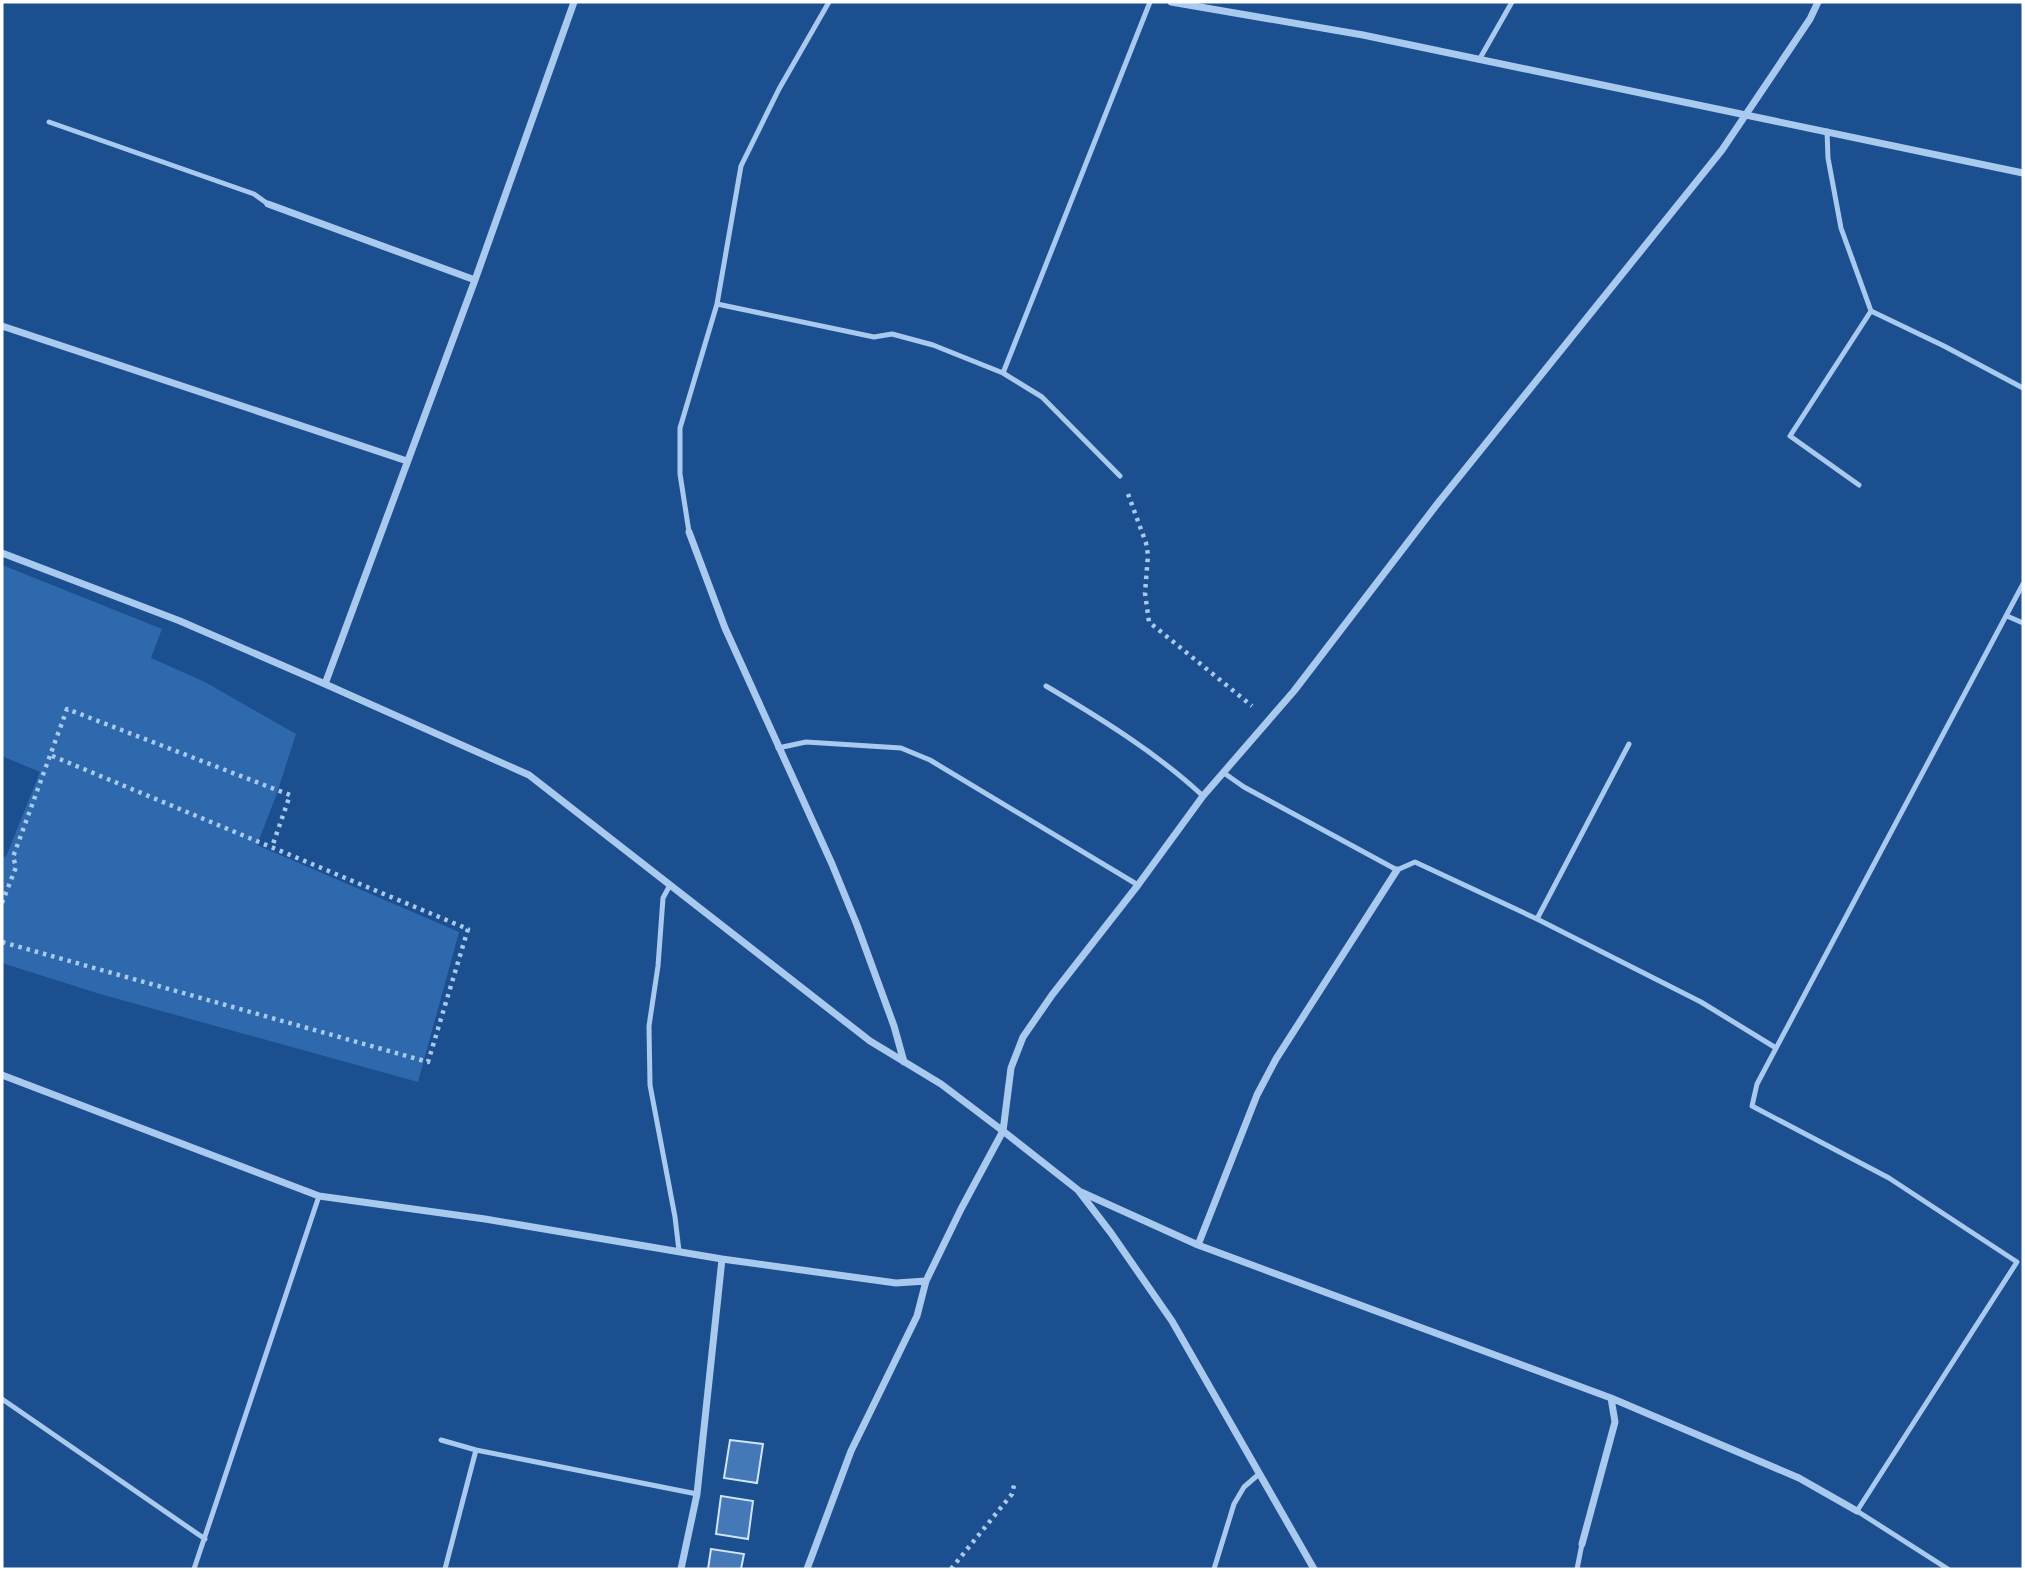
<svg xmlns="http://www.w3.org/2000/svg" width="2025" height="1571" font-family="Lato,sans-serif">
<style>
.green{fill:#2e69ad}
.building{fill:#4478b7;stroke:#cfe3fa;stroke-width:2}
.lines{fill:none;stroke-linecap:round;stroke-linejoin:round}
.path{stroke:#a9c9ee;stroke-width:4.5;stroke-dasharray:3.5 5;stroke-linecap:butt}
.service{stroke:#a9c9ee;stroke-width:5}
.minor{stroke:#a9c9ee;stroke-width:7}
</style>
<rect width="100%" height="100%" fill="#1b4f8f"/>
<path class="green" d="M 2,565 L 162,629 L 151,658 L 205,682 L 296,734 L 276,796 L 257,845 L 459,932 L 418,1082 L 100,994 L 2,963 L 2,856 L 6,857 L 40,772 L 2,756 Z"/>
<path class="building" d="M 730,1440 L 763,1444 L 757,1483 L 724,1478 Z
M 721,1496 L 753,1501 L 748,1539 L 716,1534 Z
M 711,1549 L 744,1554 L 741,1569 L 708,1569 Z"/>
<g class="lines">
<path class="path" d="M 1128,494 L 1146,543 L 1148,555 L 1145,593 L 1149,622 L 1252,706
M 2,903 L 16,867 L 13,857 L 67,709 L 290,795 L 272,847
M 2,942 L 428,1062 L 468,929 L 50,755
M 951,1569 L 1012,1494 L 1015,1481"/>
<path class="service" d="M 1479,60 L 1512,2
M 49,122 L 254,194 L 268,204
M 1827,131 L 1828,158 L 1841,228 L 1871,311 L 1944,346 L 2023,388
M 717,304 L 874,337 L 892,334 L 933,345 L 1003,373 L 1042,397 L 1120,476
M 1003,373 L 1150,2
M 1859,485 L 1790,436 L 1871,311
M 689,532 L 680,474 L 680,428 L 717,304 L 741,166 L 779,89 L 829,2
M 2007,616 L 2023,623
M 1046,686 C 1100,718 1157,753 1203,796
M 778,748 L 806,742 L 901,748 L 930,760 L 1138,885
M 1224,773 L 1244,787 L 1397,870 L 1415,862 L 1537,919 L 1701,1002 L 1776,1048
M 670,885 L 663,898 L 658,966 L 649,1026 L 650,1085 L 675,1217 L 679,1251
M 1537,919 L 1629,744
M 2,1399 L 205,1539
M 441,1440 L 476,1450 L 697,1494
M 194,1569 L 319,1196
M 445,1569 L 476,1450
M 1214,1569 L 1234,1504 L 1244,1487 L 1259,1474
M 1577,1569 L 1582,1544
M 1948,1569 L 1857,1511 L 2017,1262 L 1889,1178 L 1752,1106 L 1757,1084 L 2023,584"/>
<path class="minor" d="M 1171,2 L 1363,35 L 2023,173
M 268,204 L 475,280
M 2,326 L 407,461
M 689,532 L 725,628 L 832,864 L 857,925 L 894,1026 L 904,1062
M 2,553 L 180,621 L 325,684 L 529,775 L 870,1041 L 941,1084 L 1003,1131 L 1078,1190 L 1111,1233 L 1172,1321 L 1314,1569
M 325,684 L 475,280 L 574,2
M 2,1075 L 319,1196 L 485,1219 L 722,1259 L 896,1283 L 926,1281
M 1081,1192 L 1198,1245 L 1611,1398 L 1799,1478 L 1857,1511
M 1198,1245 L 1257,1095 L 1276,1059 L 1397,870
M 1582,1544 L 1615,1422 L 1611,1398
M 681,1569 L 697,1494 L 722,1259
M 807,1569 L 851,1451 L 917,1316 L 926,1281 L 961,1209 L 1003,1131 L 1011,1068 L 1023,1037 L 1052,995 L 1138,885 L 1203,796 L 1294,691 L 1438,503 L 1722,150 L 1810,19 L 1818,2"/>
</g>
<rect width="2025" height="1571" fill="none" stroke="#ffffff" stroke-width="7"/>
</svg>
